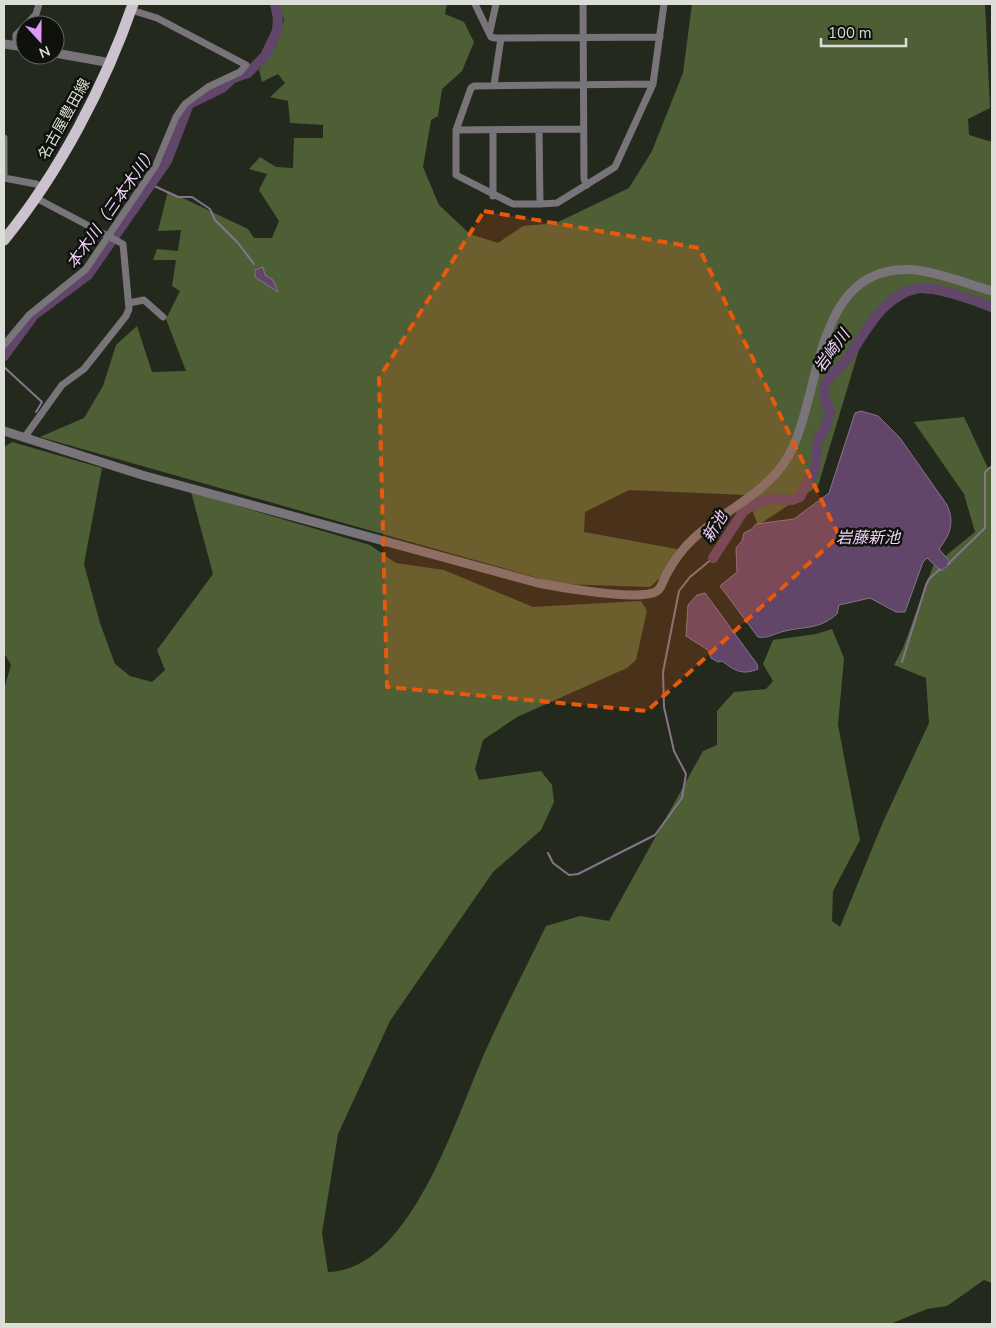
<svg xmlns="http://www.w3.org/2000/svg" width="996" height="1328" font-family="'Nunito Sans','Noto Sans JP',sans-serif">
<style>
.forest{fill:#4e5f36}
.water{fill:#61466a;stroke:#86748b}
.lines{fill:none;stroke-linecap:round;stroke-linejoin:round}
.stream{stroke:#86748b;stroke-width:2}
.river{stroke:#61466a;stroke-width:10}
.minor{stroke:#78747a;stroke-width:7}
.tertiary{stroke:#78747a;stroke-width:9}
.primary{stroke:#cbc2ce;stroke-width:11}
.marked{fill:#e8590c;fill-opacity:0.2;stroke:#e8590c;stroke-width:4;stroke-dasharray:10 6;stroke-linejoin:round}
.labels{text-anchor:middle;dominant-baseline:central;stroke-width:5;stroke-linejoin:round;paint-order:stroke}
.street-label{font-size:15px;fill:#dbded7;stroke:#0f110c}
.water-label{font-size:16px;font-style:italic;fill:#efd3f8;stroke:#0f110c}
</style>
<rect width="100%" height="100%" fill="#24291e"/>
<path class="forest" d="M 279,4 L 447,4 L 445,14 L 464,22 L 474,42 L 462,71 L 442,89 L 438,116 L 431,120 L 423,167 L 439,205 L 470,234 L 498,243 L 523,226 L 556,223 L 629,188 L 652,151 L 683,73 L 692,4 L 985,4 L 990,108 L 968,119 L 969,135 L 992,142 L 992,311 L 971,302 L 933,294 L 906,292 L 892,297 L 867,323 L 818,486 L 758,525 L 746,495 L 629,490 L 585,512 L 584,532 L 677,549 L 660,578 L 650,587 L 559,584 L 40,437 L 84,418 L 103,386 L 116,345 L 137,326 L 152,372 L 186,371 L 166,319 L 180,291 L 172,286 L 176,260 L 153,260 L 157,249 L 178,251 L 181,230 L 158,231 L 168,191 L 248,229 L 254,238 L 272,238 L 279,221 L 259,190 L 267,174 L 249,169 L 260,157 L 276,167 L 293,168 L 294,138 L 323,138 L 323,125 L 290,123 L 288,101 L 270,97 L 285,83 L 278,74 L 262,82 L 259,70 L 277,43 L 284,20 Z
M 964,417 L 988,468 L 992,467 L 992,1283 L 984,1280 L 947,1306 L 927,1309 L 890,1324 L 4,1324 L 4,689 L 11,665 L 4,653 L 4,447 L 12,442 L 102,468 L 84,564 L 100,623 L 115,664 L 130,676 L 152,682 L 165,670 L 157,650 L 213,574 L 191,492 L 370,545 L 396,563 L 444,570 L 533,607 L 641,601 L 647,611 L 636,660 L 627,668 L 517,717 L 483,740 L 475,769 L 479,780 L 541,771 L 552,785 L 554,802 L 541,830 L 493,872 L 390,1021 L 338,1134 L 322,1233 L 328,1272 C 411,1271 457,1114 485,1052 C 504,1009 526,968 546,926 L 580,916 L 609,921 L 703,751 L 717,745 L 717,711 L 734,692 L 766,689 L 773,681 L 763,664 L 773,640 L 816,634 L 832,629 L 844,658 L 838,725 L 860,840 L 833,891 L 832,921 L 840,927 L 883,822 L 929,723 L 926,678 L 894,665 L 903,648 L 933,566 L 975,532 L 964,494 L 914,422 Z"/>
<path class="water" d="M 263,267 L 265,275 L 273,280 L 278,292 L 255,277 L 255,270 Z
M 861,411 L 878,416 L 900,438 L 947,505 C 955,522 950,535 939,549 L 951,563 L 941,571 L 927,558 L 923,562 L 905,612 L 896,612 L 870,598 L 839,605 L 837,614 C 818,630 806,626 785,631 C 776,633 767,639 758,637 L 720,586 L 737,572 L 736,548 L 742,541 L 744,533 L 752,529 L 756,524 L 794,519 L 829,493 L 855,413 Z
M 705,593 L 757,664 L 758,669 C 742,676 734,670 722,661 L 718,662 L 711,658 L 708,650 L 686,636 L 688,605 L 697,595 Z"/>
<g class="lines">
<path class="stream" d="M 150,184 L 178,197 L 192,197 L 210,209 L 215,220 L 238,243 L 254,264
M 4,367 L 42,402 L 36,412
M 948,564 L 985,528 L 985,472 L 992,466
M 902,662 L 926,585 L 929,579 L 940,569
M 548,853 L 553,863 L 569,875 L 578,874 L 655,835 L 682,798 L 686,774 L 674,751 L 664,707 L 663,672 L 679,591 L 690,577 L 713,558"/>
<path class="river" d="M 4,356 L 34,315 L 88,275 L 167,161 L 189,104 L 222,88 L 233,78 L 248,73 L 265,56 L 277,31 L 278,18 L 275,4
M 713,558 L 743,512 L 752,505 L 770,499 L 792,500 L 800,497 L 815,468 L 818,439 L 826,427 L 830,410 C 826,403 823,397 824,388 C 827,375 840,369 847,359 C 866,332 882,295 919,288 C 934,286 977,301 992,307"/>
<path class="minor" d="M 475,4 L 491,37 L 495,38 L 660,37
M 583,4 L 584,179 L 587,185
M 26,25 L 36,14 L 39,4
M 490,31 L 496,4
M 16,46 L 16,35 L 25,26
M 653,84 L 474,86 L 471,88 L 456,130 L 456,175 L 513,204 L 540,204 L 557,203 L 615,167 L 653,84 L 664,4
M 494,85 L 501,38
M 456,130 L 583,129
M 493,130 L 493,196
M 539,130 L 540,204
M 4,138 L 4,178
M 4,178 L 36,184 L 42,187
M 129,303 L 144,300 L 163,317
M 4,345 L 29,315 L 86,269 L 156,165 L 176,117 L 185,104 L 208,87 L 240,72 L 246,65 L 157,18 L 131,10
M 24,438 L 62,385 L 84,369 L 126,316 L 129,309 L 123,244 L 36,198"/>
<path class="tertiary" d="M 4,44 L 25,47
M 55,53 L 111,63
M 4,431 L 142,475 L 538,583 C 558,587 641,602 657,591 C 662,588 663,580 666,575 C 673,562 682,549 693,539 C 725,509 767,494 789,455 C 823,393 812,261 916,270 C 941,273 968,284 992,291"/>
<path class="primary" d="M 4,240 C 59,173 105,85 133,4"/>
</g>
<path class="marked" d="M 484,211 L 699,248 L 839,536 L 647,711 L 387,687 L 379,378 Z"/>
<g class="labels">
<g class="street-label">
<text transform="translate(64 119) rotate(-61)">名古屋豊田線</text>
</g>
<g class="water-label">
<text transform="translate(112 208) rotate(-55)">本木川（三本木川）</text>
<text transform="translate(832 351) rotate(-54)">岩崎川</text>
<text transform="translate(715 527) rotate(-58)">新池</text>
<text x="868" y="538">岩藤新池</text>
</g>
</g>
<rect width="996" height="1328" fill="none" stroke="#dbded7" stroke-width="10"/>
<g transform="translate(40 40) rotate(159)"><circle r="24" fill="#0f110c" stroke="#61635d"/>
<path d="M0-4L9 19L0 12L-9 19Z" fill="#dd99f4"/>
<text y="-8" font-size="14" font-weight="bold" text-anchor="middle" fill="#dbded7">N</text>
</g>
<path d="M821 38v8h85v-8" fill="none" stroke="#dbded7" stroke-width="2.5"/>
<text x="828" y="38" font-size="15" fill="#dbded7" stroke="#0f110c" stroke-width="4" paint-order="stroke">100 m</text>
</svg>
